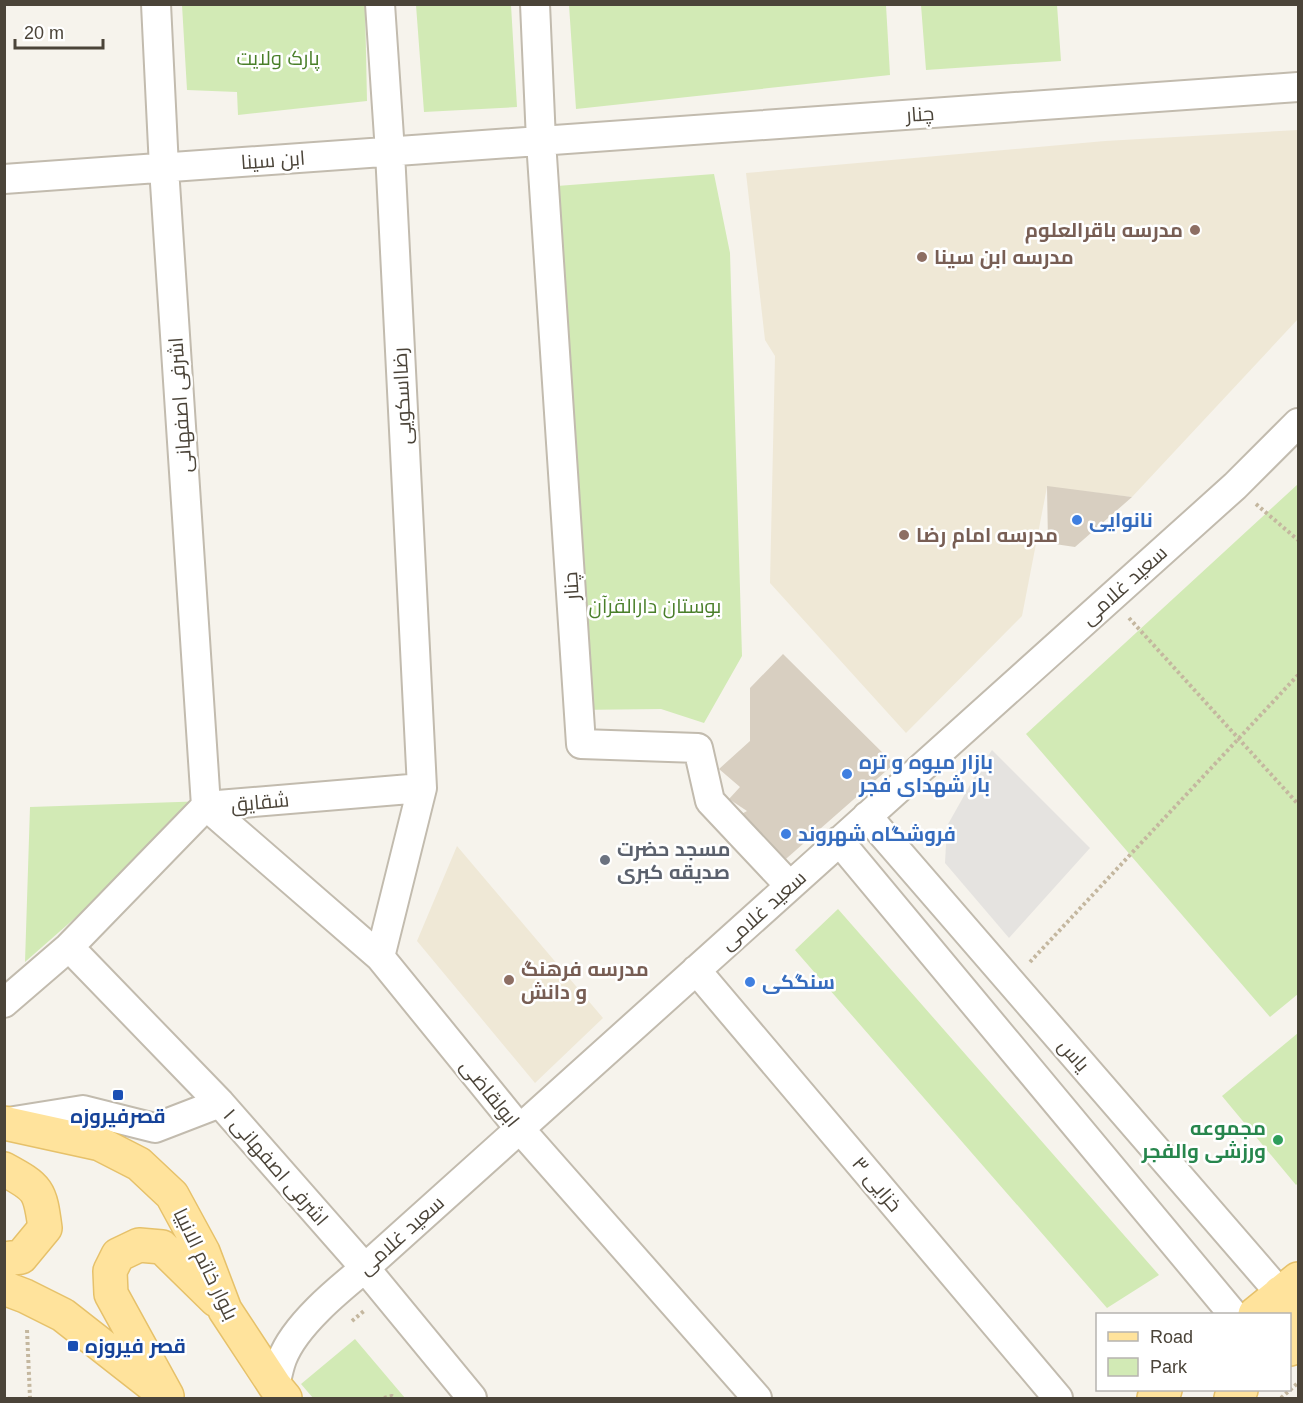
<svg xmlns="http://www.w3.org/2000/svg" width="1303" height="1403" font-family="Arial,Cairo,sans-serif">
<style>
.education{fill:#efe8d6}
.green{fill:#d2eab5}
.parking{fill:#e5e3e0}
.building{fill:#d8cfc1}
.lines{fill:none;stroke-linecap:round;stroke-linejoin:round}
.minor-casing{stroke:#c2bbae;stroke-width:32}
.major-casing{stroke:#e6c16a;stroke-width:36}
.path{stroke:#c4b79f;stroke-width:4;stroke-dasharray:3 3;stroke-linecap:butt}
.minor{stroke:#fff;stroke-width:28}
.major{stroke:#ffe39c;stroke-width:33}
.education-dot{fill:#8d6e63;stroke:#fff;stroke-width:2}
.shop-dot{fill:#3f7fe0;stroke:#fff;stroke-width:2}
.worship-dot{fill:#6b7280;stroke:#fff;stroke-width:2}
.transit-dot{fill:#1a4fb4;stroke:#fff;stroke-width:2}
.leisure-dot{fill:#2e9e5b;stroke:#fff;stroke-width:2}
.labels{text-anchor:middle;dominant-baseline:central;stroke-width:5;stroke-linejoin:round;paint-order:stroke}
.park-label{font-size:20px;fill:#4a7f2a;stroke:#fff}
.street-label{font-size:20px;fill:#4b4439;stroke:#fff}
.education-label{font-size:20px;font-weight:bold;fill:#785e54;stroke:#fff;text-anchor:start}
.shop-label{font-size:20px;font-weight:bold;fill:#366cbe;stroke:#fff;text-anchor:start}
.worship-label{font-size:20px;font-weight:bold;fill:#5b616d;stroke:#fff;text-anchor:start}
.transit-label{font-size:20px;font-weight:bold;fill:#164399;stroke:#fff}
.leisure-label{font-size:20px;font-weight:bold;fill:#27864d;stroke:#fff;text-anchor:end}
</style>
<rect width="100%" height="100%" fill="#f6f3ec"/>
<path class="education" d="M 1298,130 L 1298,319 L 1132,497 L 1047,487 L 1022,616 L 906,733 L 770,583 L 775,356 L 765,340 L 746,173 L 1105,141 Z
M 457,846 L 603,1018 L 535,1083 L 417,941 Z"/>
<path class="green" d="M 182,5 L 365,5 L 367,101 L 238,115 L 237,92 L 187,90 Z
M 416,5 L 511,5 L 517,107 L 424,112 Z
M 569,5 L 886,5 L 890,75 L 576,109 Z
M 921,5 L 1057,5 L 1061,61 L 926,70 Z
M 714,174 L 730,253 L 742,656 L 704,723 L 661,709 L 574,710 L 557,186 Z
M 1298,484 L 1298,994 L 1270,1017 L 1026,734 Z
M 208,801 L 25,962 L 30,807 Z
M 838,909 L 1159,1275 L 1107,1308 L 795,950 Z
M 1298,1033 L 1298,1183 L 1296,1185 L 1222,1096 Z
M 355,1339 L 405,1398 L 313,1398 L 301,1384 Z"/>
<path class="parking" d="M 992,750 L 1090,848 L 1009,938 L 945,863 L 947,826 L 979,769 Z"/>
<path class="building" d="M 1047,486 L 1132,497 L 1075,547 L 1048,543 Z
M 783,654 L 894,764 L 779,865 L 736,817 L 747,811 L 729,799 L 740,787 L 719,769 L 750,741 L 750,688 Z"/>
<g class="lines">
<g class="minor-casing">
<path id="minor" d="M 156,4 L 164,168 L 206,806 L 380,957 L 519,1128 L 757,1398
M 380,4 L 390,152 L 422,788
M 535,4 L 541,141 L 581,744 L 698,748 L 710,801 L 790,886
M 4,179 L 1298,87
M 867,816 L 1280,1293
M 839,841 L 1233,1314
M 69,947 L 220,1103 L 365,1268 L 472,1398
M 696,970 L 1058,1398
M 4,1003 L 69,947 L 206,806 L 422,788 L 380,957
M 8,1122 L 83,1110 L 155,1128 L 220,1103
M 275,1386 C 277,1377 279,1367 282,1359 C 295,1325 338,1290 365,1268 L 1235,486 L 1298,423"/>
</g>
<g class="major-casing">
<path id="major" d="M 4,1123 L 100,1144 L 139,1164 L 172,1195 L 203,1252 L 225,1310 L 275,1386 L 285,1398
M 4,1169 C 39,1188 40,1190 45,1228 L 21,1257 L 4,1259
M 4,1288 L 25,1296 L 63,1315 L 155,1387
M 1280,1293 L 1298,1314
M 1255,1314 L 1298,1279
M 1290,1349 L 1298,1341
M 167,1396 L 111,1294 L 110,1271 L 118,1255 L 139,1245 L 162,1247 L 216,1300
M 1154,1398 L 1165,1390
M 1231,1398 L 1241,1390"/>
</g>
<path class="path" d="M 1256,504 L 1298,540
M 1129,618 L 1298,804
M 1030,962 L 1298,675
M 352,1321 L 364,1311
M 27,1330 L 30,1398
M 384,1398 L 392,1396 L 395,1398
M 1281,1398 L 1298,1383"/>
<use href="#minor" class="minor"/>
<use href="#major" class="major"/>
</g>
<g class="education-dot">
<circle cx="1195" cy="230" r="6"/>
<circle cx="922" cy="257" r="6"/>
<circle cx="904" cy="535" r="6"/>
<circle cx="509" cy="980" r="6"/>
</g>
<g class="shop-dot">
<circle cx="1077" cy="520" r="6"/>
<circle cx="847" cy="774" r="6"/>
<circle cx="786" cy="834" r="6"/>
<circle cx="750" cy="982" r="6"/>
</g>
<circle class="worship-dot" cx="605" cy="860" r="6"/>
<g class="transit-dot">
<rect x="112" y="1089" width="12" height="12" rx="3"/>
<rect x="67" y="1340" width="12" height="12" rx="3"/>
</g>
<circle class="leisure-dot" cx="1278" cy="1140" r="6"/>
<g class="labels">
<g class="park-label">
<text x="278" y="58">پارک ولایت</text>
<text x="655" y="606">بوستان دارالقرآن</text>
</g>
<g class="street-label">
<text transform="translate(920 114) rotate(-4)">چنار</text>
<text transform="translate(273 160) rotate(-4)">ابن سینا</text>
<text transform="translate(402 396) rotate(-93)">رضااسکویی</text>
<text transform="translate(180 405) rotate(-94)">اشرفی اصفهانی</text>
<text transform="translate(1124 585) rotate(-42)">سعید غلامی</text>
<text transform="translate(571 586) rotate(-94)">چنار</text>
<text transform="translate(260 802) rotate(-5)">شقایق</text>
<text transform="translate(763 910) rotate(-42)">سعید غلامی</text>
<text transform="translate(1074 1055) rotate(49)">یاس</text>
<text transform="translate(490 1093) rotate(51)">ابولقاضی</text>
<text transform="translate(276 1167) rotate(49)">اشرفی اصفهانی ۱</text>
<text transform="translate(877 1184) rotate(50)">خزایی ۳</text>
<text transform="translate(401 1235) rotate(-42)">سعید غلامی</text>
<text transform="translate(206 1264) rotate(64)">بلوار خاتم الانبیا</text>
</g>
<g class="education-label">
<text x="1183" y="230" text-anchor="end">مدرسه باقرالعلوم</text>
<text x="934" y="257">مدرسه ابن سینا</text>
<text x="916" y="535">مدرسه امام رضا</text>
<text x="521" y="969">مدرسه فرهنگ<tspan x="521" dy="23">و دانش</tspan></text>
</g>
<g class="shop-label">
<text x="1089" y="520">نانوایی</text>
<text x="859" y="762">بازار میوه و تره‌<tspan x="859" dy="23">بار شهدای فجر</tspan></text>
<text x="798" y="834">فروشگاه شهروند</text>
<text x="762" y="982">سنگکی</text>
</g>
<g class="worship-label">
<text x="617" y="849">مسجد حضرت<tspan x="617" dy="23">صدیقه کبری</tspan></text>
</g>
<g class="transit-label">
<text x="118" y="1116">قصرفیروزه</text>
<text x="85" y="1346" text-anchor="start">قصر فیروزه</text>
</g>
<g class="leisure-label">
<text x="1266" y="1128">مجموعه<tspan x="1266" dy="23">ورزشی والفجر</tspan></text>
</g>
</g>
<rect width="1303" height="1403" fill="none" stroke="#4b4439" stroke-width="12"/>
<rect x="1096" y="1313" width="195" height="78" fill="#ffffff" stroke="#b7b4b0" stroke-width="1.5"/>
<rect x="1108" y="1332" width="30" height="9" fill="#ffe39c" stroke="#b7b4b0" stroke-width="1.5"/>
<text x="1150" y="1343" font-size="18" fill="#4b4439">Road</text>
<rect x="1108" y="1358" width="30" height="18" fill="#d2eab5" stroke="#b7b4b0" stroke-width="1.5"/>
<text x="1150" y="1373" font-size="18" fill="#4b4439">Park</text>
<path d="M15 39v9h88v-9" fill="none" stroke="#4b4439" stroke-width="3"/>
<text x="24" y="39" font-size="18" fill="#4b4439" stroke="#ffffff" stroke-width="4.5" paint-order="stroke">20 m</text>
</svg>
